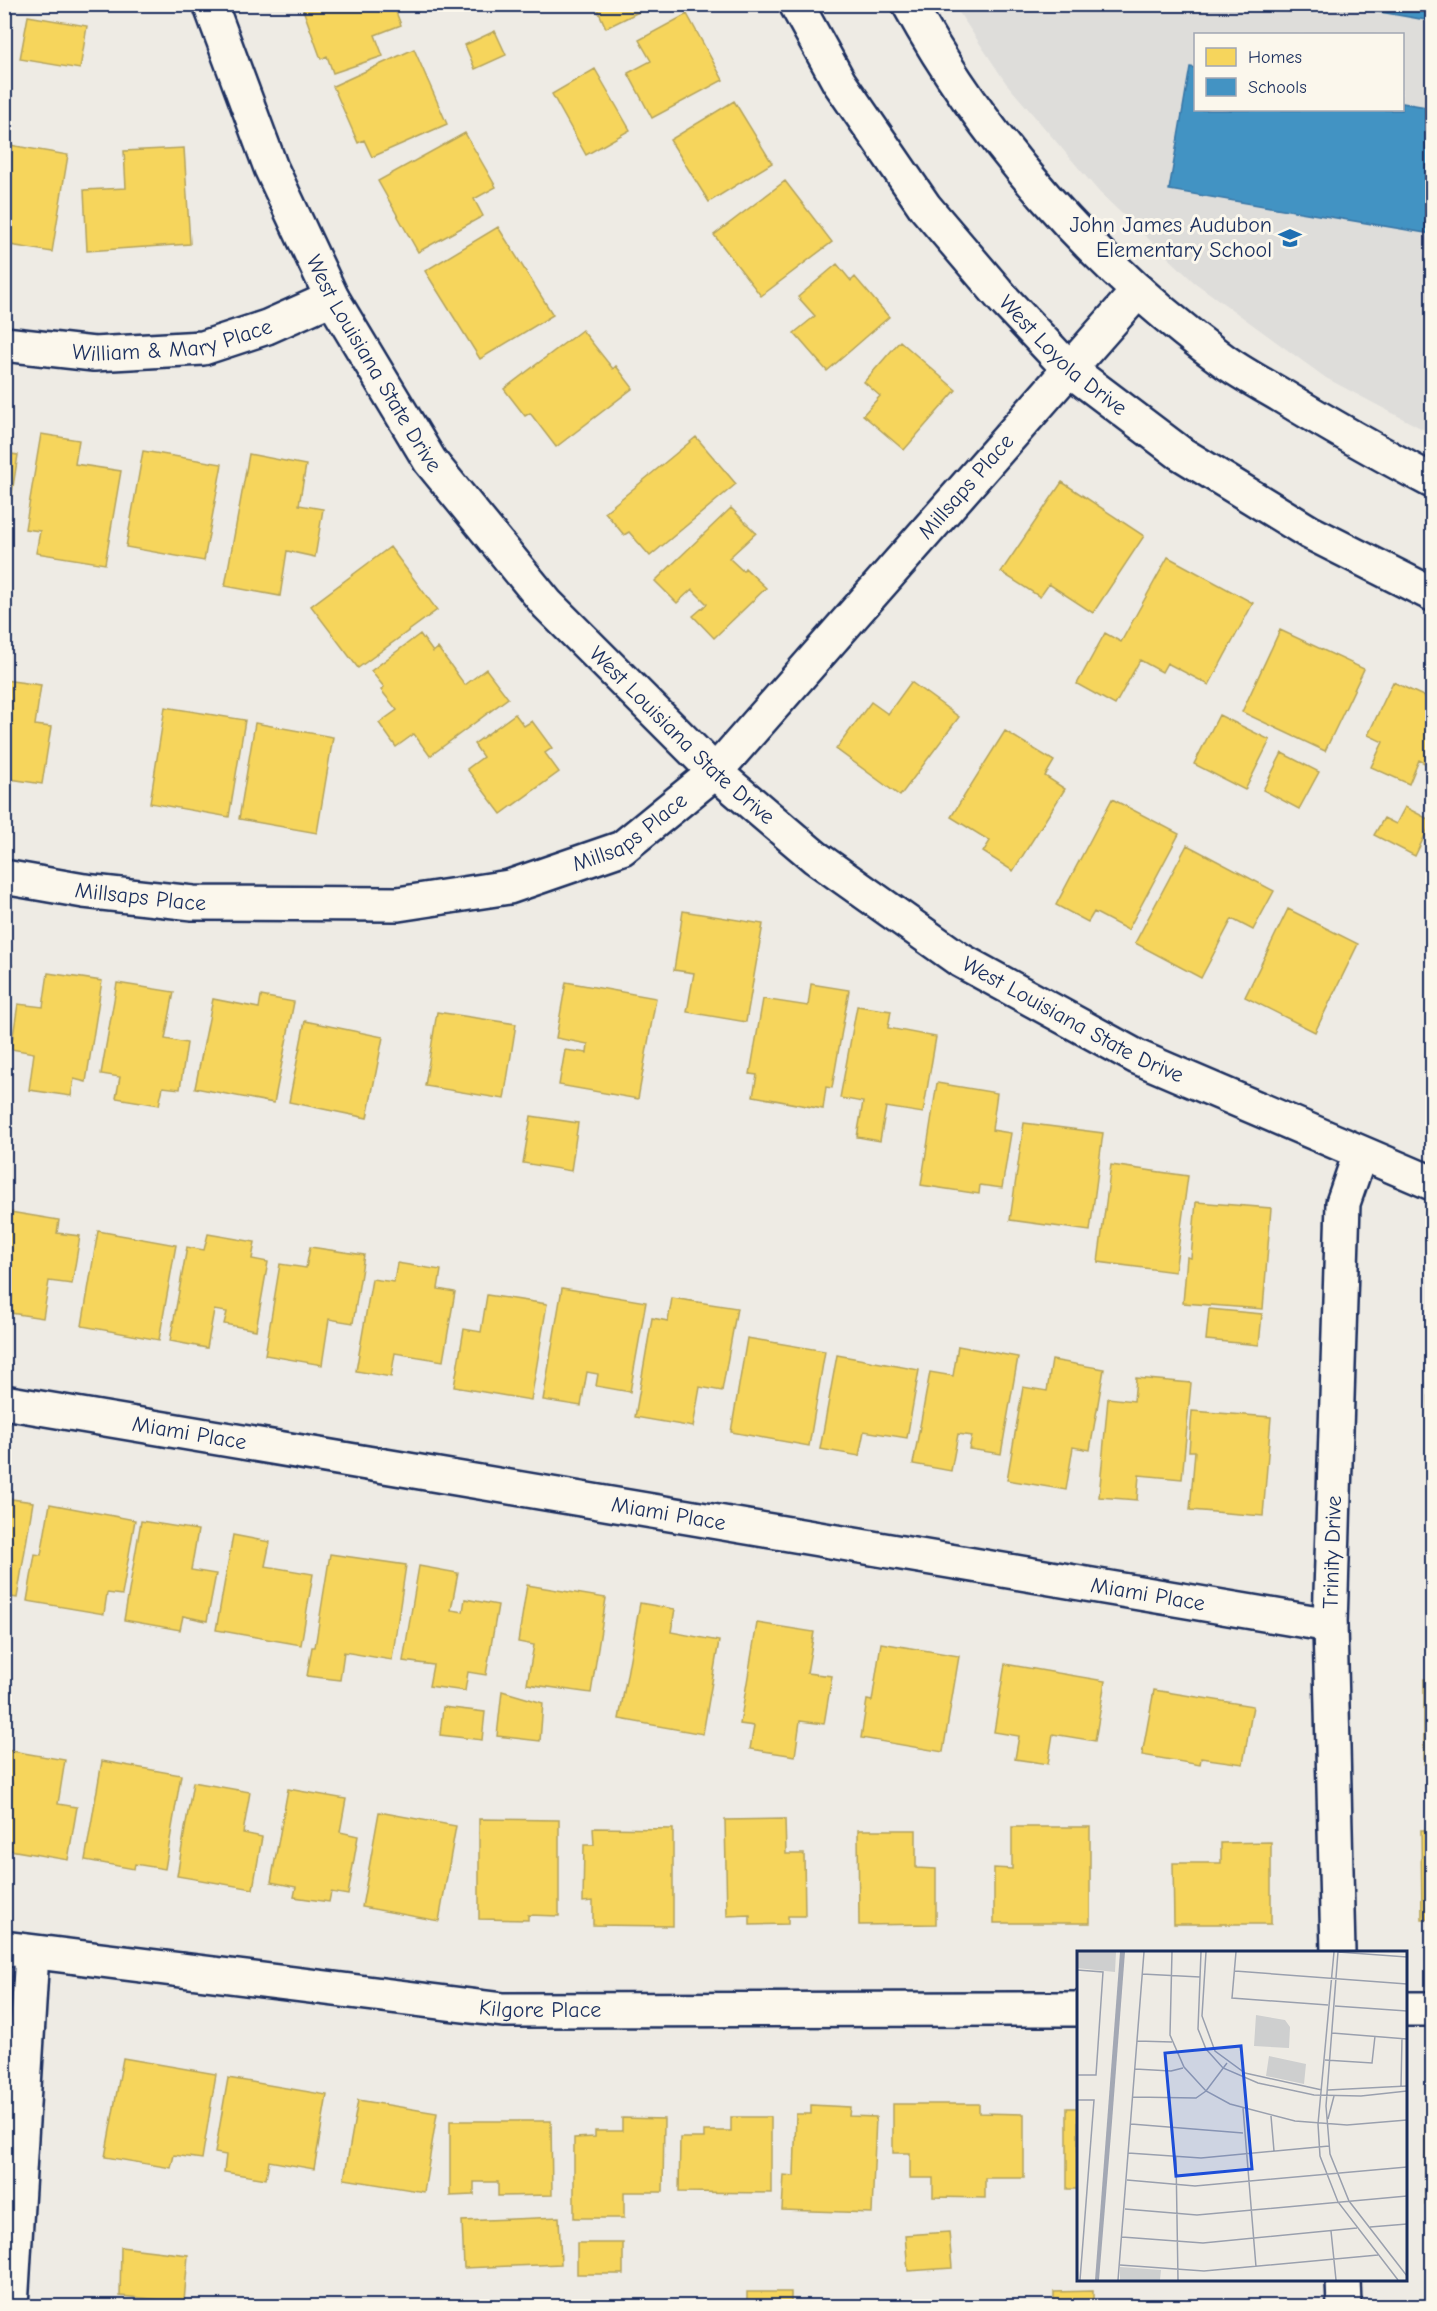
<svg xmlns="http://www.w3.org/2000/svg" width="1437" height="2311" font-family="'Comic Neue',sans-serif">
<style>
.built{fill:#deddda;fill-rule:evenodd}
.homes{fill:#f6d55c;stroke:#b4a35d;stroke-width:1.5}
.schools{fill:#4393c3;stroke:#3775a5;stroke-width:1.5}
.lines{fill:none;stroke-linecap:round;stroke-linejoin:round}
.minor-casing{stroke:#1b2f5e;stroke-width:38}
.minor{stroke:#fbf7ec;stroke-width:33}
.labels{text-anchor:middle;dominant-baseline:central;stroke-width:6;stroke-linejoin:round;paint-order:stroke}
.poi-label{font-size:22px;fill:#1b2f5e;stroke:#fbf7ec;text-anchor:end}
.street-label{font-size:22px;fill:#1b2f5e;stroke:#fbf7ec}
.inset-road{fill:none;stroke:#9aa0ae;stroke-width:1.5}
.view{fill:#1d4ed8;fill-opacity:0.15;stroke:#1d4ed8;stroke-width:3}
.inset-edge{fill:none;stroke:#1b2f5e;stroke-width:3}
</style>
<rect width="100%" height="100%" fill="#eeebe4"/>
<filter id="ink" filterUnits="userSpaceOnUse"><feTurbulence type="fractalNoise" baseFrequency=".0167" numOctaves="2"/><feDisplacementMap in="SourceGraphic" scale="12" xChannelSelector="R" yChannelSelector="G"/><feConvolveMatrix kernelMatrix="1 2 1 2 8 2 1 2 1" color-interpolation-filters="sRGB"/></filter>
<g filter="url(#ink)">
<path class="built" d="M 954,5 L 1432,5 L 1432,434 L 1326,378 L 1194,282 L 1100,193 L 1006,83 ZM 1196,34 L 1402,34 L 1402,110 L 1196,110 Z"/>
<path class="homes" d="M 301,4 L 393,4 L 401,25 L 375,35 L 383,56 L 333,73 L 327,56 L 321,59 Z
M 595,4 L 655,4 L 606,28 Z
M 687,14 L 723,80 L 652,118 L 628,73 L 651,61 L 639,40 Z
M 28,16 L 87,26 L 80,69 L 20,59 Z
M 495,31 L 506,55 L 475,69 L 465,45 Z
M 414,49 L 447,124 L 372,157 L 364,140 L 358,143 L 333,86 Z
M 595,69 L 630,130 L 586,155 L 552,94 Z
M 734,101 L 772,163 L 709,202 L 670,140 Z
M 465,133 L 496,187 L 474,199 L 483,216 L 418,252 L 378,181 Z
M 4,144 L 68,155 L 52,252 L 4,244 Z
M 184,148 L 190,244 L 87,251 L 84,190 L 126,188 L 124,151 Z
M 785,181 L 832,242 L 761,296 L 714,235 Z
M 498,227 L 553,315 L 480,359 L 425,271 Z
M 837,264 L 851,281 L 855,277 L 889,317 L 827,371 L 794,333 L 815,316 L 798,297 Z
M 582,330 L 613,369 L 616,366 L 633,388 L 556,447 L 530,413 L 525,416 L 504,389 Z
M 900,341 L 956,390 L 904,450 L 863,415 L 880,396 L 864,382 Z
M 41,434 L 79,440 L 75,464 L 121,471 L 105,564 L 36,553 L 40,531 L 25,529 Z
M 696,437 L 736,484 L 650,556 L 629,532 L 624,535 L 605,512 Z
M 143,451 L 222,464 L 204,561 L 126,547 Z
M 4,453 L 18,455 L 4,544 Z
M 249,454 L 306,465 L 299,505 L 323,509 L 315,557 L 287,551 L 280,596 L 225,586 Z
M 1062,482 L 1144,536 L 1093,613 L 1049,584 L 1040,597 L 1001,572 Z
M 731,508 L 756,533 L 729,558 L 743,571 L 745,568 L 766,588 L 714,638 L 693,616 L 707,604 L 692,589 L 677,603 L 655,581 Z
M 390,547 L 437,610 L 358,668 L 311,606 Z
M 1168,557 L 1253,603 L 1209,685 L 1167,663 L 1162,672 L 1140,660 L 1115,705 L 1077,684 L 1105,633 L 1121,642 Z
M 1280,630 L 1364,669 L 1325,751 L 1242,712 Z
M 420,634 L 433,652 L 438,648 L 465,685 L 486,669 L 508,698 L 430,756 L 414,734 L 396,747 L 379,723 L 397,710 L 381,690 L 384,687 L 371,671 Z
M 4,680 L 41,685 L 35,725 L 51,727 L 42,784 L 4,778 Z
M 911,682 L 959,717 L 900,796 L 836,749 L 871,702 L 888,714 Z
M 1393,682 L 1432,700 L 1432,767 L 1419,760 L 1409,784 L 1371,767 L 1383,742 L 1368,735 Z
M 165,707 L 245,720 L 229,817 L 150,803 Z
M 515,714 L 524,726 L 532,721 L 552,748 L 545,753 L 559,772 L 501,814 L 467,769 L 483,757 L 474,744 Z
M 1219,715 L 1270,740 L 1245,790 L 1194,764 Z
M 255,723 L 333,737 L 317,833 L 239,819 Z
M 1005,731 L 1054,761 L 1045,776 L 1065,789 L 1013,871 L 983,852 L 990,841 L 951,817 Z
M 1282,753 L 1319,772 L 1299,809 L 1263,790 Z
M 1112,799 L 1179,834 L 1128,930 L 1094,912 L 1088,922 L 1056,905 Z
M 1405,807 L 1432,821 L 1415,856 L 1374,835 L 1384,818 L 1396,824 Z
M 1187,845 L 1274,891 L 1253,930 L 1232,919 L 1201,978 L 1135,943 Z
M 1288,909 L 1358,944 L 1315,1032 L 1245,997 Z
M 683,911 L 763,924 L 746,1022 L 687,1012 L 694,973 L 674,970 Z
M 4,964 L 12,965 L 4,1008 Z
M 48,973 L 102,981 L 86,1082 L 74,1079 L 71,1096 L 29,1090 L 34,1053 L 11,1049 L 18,1004 L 43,1007 Z
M 566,982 L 656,998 L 638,1099 L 559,1085 L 565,1050 L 587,1053 L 588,1044 L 556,1038 Z
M 117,983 L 174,992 L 165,1039 L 187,1043 L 180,1089 L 163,1087 L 159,1105 L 116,1098 L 120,1077 L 101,1074 Z
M 811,984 L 849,990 L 832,1088 L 826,1087 L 823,1109 L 753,1096 L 757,1075 L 750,1074 L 763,999 L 808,1006 Z
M 261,996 L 294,1002 L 274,1103 L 195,1088 L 213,999 L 259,1008 Z
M 857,1006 L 891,1011 L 888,1028 L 936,1037 L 923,1113 L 886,1107 L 880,1141 L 857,1137 L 863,1102 L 840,1098 Z
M 437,1012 L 516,1024 L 504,1099 L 425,1086 Z
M 305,1021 L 383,1037 L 367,1118 L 289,1102 Z
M 937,1083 L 997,1093 L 992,1130 L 1011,1133 L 1002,1188 L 980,1185 L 979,1194 L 921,1185 Z
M 531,1116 L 578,1123 L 571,1171 L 523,1163 Z
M 1024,1123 L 1103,1133 L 1090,1231 L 1010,1220 Z
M 1111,1165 L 1188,1176 L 1175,1272 L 1098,1262 Z
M 1196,1202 L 1271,1208 L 1263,1309 L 1183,1303 L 1187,1257 L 1191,1258 Z
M 4,1211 L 59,1220 L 57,1233 L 80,1236 L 72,1284 L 49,1281 L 43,1318 L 4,1312 Z
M 98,1231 L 176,1245 L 159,1340 L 82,1326 Z
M 208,1234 L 255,1242 L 252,1259 L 268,1262 L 256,1330 L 224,1324 L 227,1312 L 214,1310 L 207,1348 L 170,1341 L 187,1247 L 204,1250 Z
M 310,1247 L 364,1255 L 353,1323 L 329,1319 L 322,1365 L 265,1355 L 280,1264 L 306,1268 Z
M 397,1263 L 441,1270 L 438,1289 L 455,1292 L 443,1361 L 395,1353 L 391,1377 L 356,1371 L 372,1279 L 394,1282 Z
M 562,1288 L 646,1302 L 630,1392 L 596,1386 L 598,1374 L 587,1372 L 581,1406 L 543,1400 Z
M 487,1295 L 547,1304 L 531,1400 L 454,1387 L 464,1329 L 481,1332 Z
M 672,1298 L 737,1308 L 722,1391 L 700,1387 L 693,1427 L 635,1417 L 652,1318 L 668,1321 Z
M 1209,1309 L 1262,1314 L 1259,1345 L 1206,1340 Z
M 1430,1313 L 1432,1313 L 1432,1355 L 1430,1355 Z
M 747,1338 L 825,1351 L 809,1446 L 731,1432 Z
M 958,1346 L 1018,1357 L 1001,1454 L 969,1449 L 972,1436 L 958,1434 L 951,1471 L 913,1464 L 930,1372 L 953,1376 Z
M 837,1355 L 919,1370 L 907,1438 L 864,1431 L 859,1456 L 820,1449 Z
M 1052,1360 L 1104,1369 L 1090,1450 L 1073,1447 L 1066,1490 L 1007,1480 L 1023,1387 L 1047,1391 Z
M 1136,1378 L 1191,1383 L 1182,1479 L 1139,1475 L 1137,1500 L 1099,1497 L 1108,1398 L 1134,1401 Z
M 1429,1396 L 1432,1396 L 1432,1457 L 1430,1457 Z
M 1192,1411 L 1271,1417 L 1263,1516 L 1190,1510 L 1195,1451 L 1189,1451 Z
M 4,1498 L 33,1502 L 17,1598 L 4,1596 Z
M 50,1504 L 135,1520 L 122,1595 L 107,1593 L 104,1614 L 27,1601 L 35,1554 L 41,1555 Z
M 141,1521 L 198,1530 L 191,1570 L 216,1574 L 207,1621 L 183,1616 L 180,1630 L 124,1620 Z
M 233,1535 L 270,1542 L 265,1566 L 313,1574 L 301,1645 L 216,1630 Z
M 330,1554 L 406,1565 L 392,1660 L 344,1652 L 340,1680 L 307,1676 L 312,1647 L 315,1647 Z
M 419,1566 L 458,1573 L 451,1610 L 463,1612 L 465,1599 L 498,1605 L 486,1675 L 468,1672 L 465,1691 L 429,1686 L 433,1665 L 403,1661 Z
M 527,1585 L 606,1598 L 591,1693 L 527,1684 L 534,1645 L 518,1642 Z
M 640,1603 L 675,1609 L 671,1632 L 719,1641 L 703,1734 L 619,1719 Z
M 757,1623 L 814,1632 L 807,1673 L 832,1676 L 824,1724 L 800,1721 L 795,1756 L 750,1749 L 754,1726 L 740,1724 Z
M 881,1643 L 959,1656 L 943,1752 L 861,1738 L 867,1700 L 872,1701 Z
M 1005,1664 L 1105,1681 L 1095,1741 L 1053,1734 L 1048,1764 L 1015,1759 L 1019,1736 L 994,1732 Z
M 1424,1679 L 1432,1679 L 1432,1764 L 1424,1764 Z
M 1154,1690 L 1253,1706 L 1243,1764 L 1201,1758 L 1200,1765 L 1142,1755 Z
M 502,1691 L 543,1703 L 540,1741 L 497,1736 Z
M 443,1707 L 485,1712 L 482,1740 L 440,1735 Z
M 6,1750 L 65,1760 L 58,1804 L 77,1807 L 68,1860 L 4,1849 Z
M 102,1761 L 181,1775 L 165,1869 L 135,1864 L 134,1869 L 85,1860 Z
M 193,1782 L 250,1792 L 243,1833 L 262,1837 L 253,1889 L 177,1876 Z
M 288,1789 L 346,1799 L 340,1832 L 358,1836 L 348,1895 L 331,1892 L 329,1902 L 294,1897 L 296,1887 L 271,1882 Z
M 379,1812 L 456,1826 L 439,1921 L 362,1907 Z
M 479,1819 L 559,1820 L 559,1916 L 528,1915 L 528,1920 L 479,1919 Z
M 785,1819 L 786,1854 L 804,1854 L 805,1916 L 788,1916 L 788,1924 L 750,1925 L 750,1915 L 727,1916 L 725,1820 Z
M 1012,1827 L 1090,1827 L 1090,1923 L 994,1923 L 994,1868 L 1012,1869 Z
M 593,1828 L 673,1829 L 673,1926 L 593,1925 L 593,1901 L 583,1902 L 584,1845 L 594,1845 Z
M 858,1830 L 916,1830 L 916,1868 L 936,1869 L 936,1924 L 859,1925 Z
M 1421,1830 L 1432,1830 L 1432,1919 L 1422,1919 Z
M 1271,1842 L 1271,1924 L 1174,1924 L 1173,1863 L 1221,1863 L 1221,1843 Z
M 123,2058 L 216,2074 L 202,2159 L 174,2155 L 171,2168 L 105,2157 Z
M 228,2078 L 327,2095 L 314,2169 L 269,2161 L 266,2179 L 224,2172 L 226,2155 L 215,2153 Z
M 358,2100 L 437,2113 L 424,2192 L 344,2179 Z
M 893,2104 L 979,2104 L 979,2113 L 1024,2114 L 1024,2178 L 985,2178 L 985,2198 L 933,2197 L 933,2178 L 910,2178 L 910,2153 L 893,2153 Z
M 811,2105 L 850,2107 L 849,2116 L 876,2117 L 872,2213 L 782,2210 L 784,2175 L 794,2176 L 796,2114 L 811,2114 Z
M 1067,2108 L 1078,2108 L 1078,2189 L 1067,2189 Z
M 731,2117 L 771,2117 L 771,2193 L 679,2192 L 680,2138 L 704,2138 L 704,2131 L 731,2131 Z
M 622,2118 L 664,2119 L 663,2192 L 624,2192 L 624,2218 L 574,2218 L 574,2138 L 595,2137 L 595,2131 L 622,2131 Z
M 450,2121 L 551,2121 L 552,2195 L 498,2196 L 498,2182 L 474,2182 L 474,2195 L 450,2196 Z
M 1425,2126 L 1432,2126 L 1432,2204 L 1425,2204 Z
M 559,2217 L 561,2264 L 464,2268 L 462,2221 Z
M 949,2232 L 952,2268 L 908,2271 L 905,2235 Z
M 577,2243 L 623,2243 L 623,2274 L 577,2274 Z
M 121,2247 L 188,2255 L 184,2302 L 120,2296 Z
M 1093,2291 L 1093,2306 L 1054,2306 L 1054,2292 Z
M 747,2292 L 791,2292 L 791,2306 L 747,2306 Z"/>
<path class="schools" d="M 1335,4 L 1432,4 L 1432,21 Z
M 1190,67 L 1196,68 L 1196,110 L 1402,110 L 1402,103 L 1432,108 L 1432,234 L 1169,190 Z"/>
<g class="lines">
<g class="minor-casing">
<g id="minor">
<path id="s1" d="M 210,4 L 271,168 L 332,298 L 430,461 L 547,604 L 715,772 L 815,857 L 960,960 L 1137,1057 L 1432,1183"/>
<path id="s2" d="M 796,4 L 839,82 L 925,207 L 1005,301 L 1069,369 L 1180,453 L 1309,532 L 1432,594"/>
<path d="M 909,4 C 985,142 1096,267 1223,360 C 1242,374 1262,384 1282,396 C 1331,426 1381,454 1432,481"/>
<path id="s3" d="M 4,344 L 94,354 L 203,348 L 267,327 L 332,298"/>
<path id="s4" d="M 4,877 L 84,891 L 193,903 L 398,904 L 509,887 L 622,848 L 715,772 L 1138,291"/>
<path id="s5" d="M 4,1402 L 1330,1625"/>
<path id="s6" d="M 4,1948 L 503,2010 L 1078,2009"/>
<path id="s7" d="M 1338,1952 L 1330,1625 L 1343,1203 L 1360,1154"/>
<path d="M 1406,2009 L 1432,2009"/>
<path d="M 1343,2280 L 1344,2306"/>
<path d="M 11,2306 L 32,1953"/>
</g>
</g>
<use href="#minor" class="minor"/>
</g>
</g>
<defs>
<g id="school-bare" transform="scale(1.8)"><path d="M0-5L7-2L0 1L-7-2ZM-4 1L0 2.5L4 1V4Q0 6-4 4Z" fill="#1f6fb2" stroke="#fbf7ec" stroke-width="2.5" paint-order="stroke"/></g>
</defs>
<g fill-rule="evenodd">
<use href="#school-bare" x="1290" y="238"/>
</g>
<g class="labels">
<g class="poi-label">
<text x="1272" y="225">John James Audubon<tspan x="1272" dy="25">Elementary School</tspan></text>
</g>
<g class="street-label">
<text stroke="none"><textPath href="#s3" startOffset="170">William &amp; Mary Place</textPath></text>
<text stroke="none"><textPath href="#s2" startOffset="444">West Loyola Drive</textPath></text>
<text stroke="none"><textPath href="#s1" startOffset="396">West Louisiana State Drive</textPath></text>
<text stroke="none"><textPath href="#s4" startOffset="1128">Millsaps Place</textPath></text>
<text stroke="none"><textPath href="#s1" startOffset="882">West Louisiana State Drive</textPath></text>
<text stroke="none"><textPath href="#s4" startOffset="642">Millsaps Place</textPath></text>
<text stroke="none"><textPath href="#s4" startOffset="138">Millsaps Place</textPath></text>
<text stroke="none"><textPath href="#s1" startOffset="1368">West Louisiana State Drive</textPath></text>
<text stroke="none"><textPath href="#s5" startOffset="188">Miami Place</textPath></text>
<text stroke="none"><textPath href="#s5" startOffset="674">Miami Place</textPath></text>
<text stroke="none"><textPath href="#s7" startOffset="400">Trinity Drive</textPath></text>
<text stroke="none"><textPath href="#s5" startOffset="1160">Miami Place</textPath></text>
<text stroke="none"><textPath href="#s6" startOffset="540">Kilgore Place</textPath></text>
</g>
</g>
<g transform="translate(1077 1951)">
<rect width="330" height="330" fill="#eeebe4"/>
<path d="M 0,1 L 39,1 L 38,21 L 0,17 ZM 43,316 L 84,319 L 83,329 L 43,329 Z" fill="#cecfcf"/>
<path d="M 179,64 L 208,69 L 213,76 L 212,97 L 177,95 ZM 192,105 L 229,113 L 227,133 L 189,125 Z" fill="#cecfcf"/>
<path d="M 43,1 L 48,1 L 35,171 L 22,329 L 18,329 Z" fill="#a3a8b4"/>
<path class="inset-road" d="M 95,1 L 93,84 L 107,116 L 129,140 L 153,153 L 218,170 L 270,174 L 330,169M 124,1 L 121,78 L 129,98 L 146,117 L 181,132 L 237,144 L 284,145 L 330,140M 129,1 L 125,65 L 138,100 L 168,122 L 245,139M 159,1 L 155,47 L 251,54M 257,1 L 241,173 L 243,205 L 261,251 L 321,329M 261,1 L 330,6M 261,1 L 249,155 L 253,203 L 272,250 L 330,325M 0,19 L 26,21 L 19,124 L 0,124M 158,20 L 330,33M 65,23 L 123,26M 258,55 L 330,60M 255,82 L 330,88M 60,90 L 95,91M 248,109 L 295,112 L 298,85M 58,118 L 94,120 L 106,117M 324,136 L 325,87M 251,139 L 330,135M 56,146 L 119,147 L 129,140 L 150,112M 0,149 L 17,149 L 3,329M 166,157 L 179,316M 194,165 L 197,200M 251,168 L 257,145M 54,173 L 166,182M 51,202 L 124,207 L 252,195M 99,206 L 101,329M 50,229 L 118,235 L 330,216M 48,258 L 120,264 L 330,245M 293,276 L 330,273M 254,280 L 259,329M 45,286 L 126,292 L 280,277M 43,314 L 127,320 L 301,304M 41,329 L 67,1"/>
<path class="view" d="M 164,95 L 175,218 L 99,225 L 88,102 Z"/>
<rect width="330" height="330" class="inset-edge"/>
</g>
<rect width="1437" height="2311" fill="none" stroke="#fbf7ec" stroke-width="24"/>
<rect x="12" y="12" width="1413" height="2287" fill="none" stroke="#1b2f5e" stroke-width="2" filter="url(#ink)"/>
<rect x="1194" y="33" width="210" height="78" fill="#fbf7ec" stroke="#a1a7b3" stroke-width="1.5"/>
<rect x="1206" y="48" width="30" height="18" fill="#f6d55c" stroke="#a1a7b3" stroke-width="1.5"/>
<text x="1248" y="63" font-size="18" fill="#1b2f5e">Homes</text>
<rect x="1206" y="78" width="30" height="18" fill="#4393c3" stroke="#a1a7b3" stroke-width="1.5"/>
<text x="1248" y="93" font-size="18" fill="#1b2f5e">Schools</text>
</svg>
